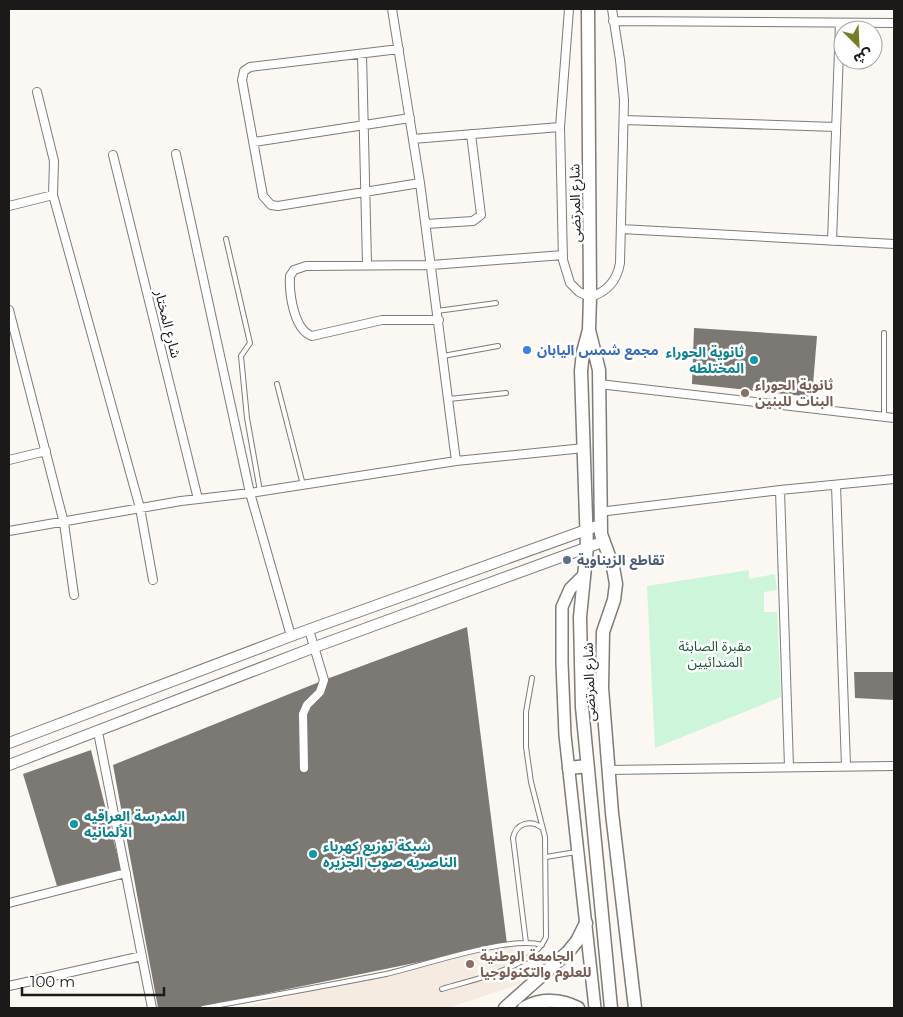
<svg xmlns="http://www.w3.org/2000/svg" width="903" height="1017" font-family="Montserrat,'Noto Sans Arabic',sans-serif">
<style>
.built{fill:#f5ebe1}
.green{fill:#cdf5da}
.building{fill:#7c7874}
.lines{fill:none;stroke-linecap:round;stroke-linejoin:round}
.service-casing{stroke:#7f7b77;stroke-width:6}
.minor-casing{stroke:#7f7b77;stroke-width:10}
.tertiary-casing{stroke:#7f7b77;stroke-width:12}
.secondary-casing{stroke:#7f7b77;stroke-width:14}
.primary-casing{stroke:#7f7b77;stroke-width:15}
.service{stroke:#fff;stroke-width:4}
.minor{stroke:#fff;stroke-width:8}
.tertiary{stroke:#fff;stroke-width:10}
.secondary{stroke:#fff;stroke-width:11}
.primary{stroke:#fff;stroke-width:12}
.shop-dot{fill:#3f7fe0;stroke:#fff;stroke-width:2}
.culture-dot{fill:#0f9aa8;stroke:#fff;stroke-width:2}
.education-dot{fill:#8d6e63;stroke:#fff;stroke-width:2}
.service-dot{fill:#5c6f8a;stroke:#fff;stroke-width:2}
.labels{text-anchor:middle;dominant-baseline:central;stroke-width:5;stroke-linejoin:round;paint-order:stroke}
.street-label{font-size:14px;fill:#1c1a19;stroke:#fff}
.shop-label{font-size:14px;font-weight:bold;fill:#366cbe;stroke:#fff;text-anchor:start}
.culture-label{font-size:14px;font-weight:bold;fill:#0d838f;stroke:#fff;text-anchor:start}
.education-label{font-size:14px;font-weight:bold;fill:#785e54;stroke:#fff;text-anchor:start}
.service-label{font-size:14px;font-weight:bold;fill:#4e5e75;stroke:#fff;text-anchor:start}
.park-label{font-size:14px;fill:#1d5a38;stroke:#fff}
</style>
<rect width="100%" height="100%" fill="#fbf7f3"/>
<path class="built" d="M 512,942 L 520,984 L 448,1008 L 241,1008 Z"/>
<path class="green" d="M 749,570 L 749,579 L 775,574 L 777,590 L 764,592 L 764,612 L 777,612 L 781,697 L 655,748 L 647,586 Z"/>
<path class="building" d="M 694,328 L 817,336 L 812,397 L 692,384 Z
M 467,627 L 507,944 L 196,1008 L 158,1008 L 113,765 L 324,680 Z
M 854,672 L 894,672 L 894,700 L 855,698 Z
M 91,750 L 121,870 L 57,886 L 23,774 Z"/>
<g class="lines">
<g class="service-casing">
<path id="service" d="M 226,239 L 250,343 L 241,356 L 247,418 L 260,491
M 437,311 L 496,303
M 443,356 L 498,346
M 277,384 L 303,485
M 449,399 L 506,393
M 884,417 L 884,333
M 546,857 L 576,852
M 526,943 L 513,838 C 516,823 531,819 542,828
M 442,989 C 474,979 532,969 546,937 L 545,837 L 531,782 L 526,747 L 526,712 L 532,678
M 203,1008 C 264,997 325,986 386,974 C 422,966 510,935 542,945"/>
</g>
<g class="minor-casing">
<path id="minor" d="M 392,9 L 420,183 L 456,461
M 569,9 L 560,127 L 563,260 L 570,283 L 579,292 L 590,297 C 607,292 617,281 620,263 L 624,100 L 620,60 L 612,9
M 613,21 L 894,23
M 399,49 L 250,67 L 244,71 L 242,80 L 263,196 L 271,205 L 278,206 L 420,183
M 362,54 L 367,264
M 37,92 L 54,161 L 53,195 L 140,508 L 153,580
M 624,120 L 836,127
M 413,139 L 560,127
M 254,142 L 410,118
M 176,154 L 250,493 L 291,636
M 113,155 L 198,499
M 9,206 L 53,195
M 426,224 L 473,221 L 481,215 L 471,134
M 621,229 L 894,244
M 832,241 L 840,23
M 9,310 L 64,523 L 74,595
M 439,320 L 382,320 L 312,336 C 294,330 289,294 290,276 L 294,270 L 306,266 L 431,265 L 563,255
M 599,384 L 894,418
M 9,460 L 46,451
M 836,485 L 846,766
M 780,490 L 789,767
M 599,512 L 780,490 L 894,479
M 9,531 L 181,501 L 250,493 L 456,461 L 584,448
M 98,732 L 152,1008
M 304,768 L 303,714 L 307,705 L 320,692 L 324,680 L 309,630
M 609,770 L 894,766
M 9,903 L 126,873
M 9,986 L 142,956"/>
</g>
<g class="tertiary-casing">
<path id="tertiary" d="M 9,743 L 291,636 L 600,525
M 9,765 L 315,647 L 602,542"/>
</g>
<g class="secondary-casing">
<path id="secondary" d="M 583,576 L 570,589 L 562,607 L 562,663 L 565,735 L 595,1008"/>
</g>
<g class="primary-casing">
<path id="primary" d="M 588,9 L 590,297 L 589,330 L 583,352 L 581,371 L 587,547 L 580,617 L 582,707 L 611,1008
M 589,330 L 599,370 L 601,534 L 613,567 L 616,584 L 614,600 L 603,632 L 602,688 L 612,813 L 635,1008
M 569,768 L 587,766
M 505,1008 L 568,952 L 577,941 L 586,923
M 524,1008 C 541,998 561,999 578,1008"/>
</g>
<use href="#service" class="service"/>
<use href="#minor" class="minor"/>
<use href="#tertiary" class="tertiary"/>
<use href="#secondary" class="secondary"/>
<use href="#primary" class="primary"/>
</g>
<circle class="shop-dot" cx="527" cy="350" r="5"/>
<g class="culture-dot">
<circle cx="754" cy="360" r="5"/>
<circle cx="74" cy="824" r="5"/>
<circle cx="313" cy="854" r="5"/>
</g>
<g class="education-dot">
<circle cx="745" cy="393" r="5"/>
<circle cx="470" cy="964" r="5"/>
</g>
<circle class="service-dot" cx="567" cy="560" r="5"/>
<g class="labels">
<g class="street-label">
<text transform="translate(575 203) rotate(-91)">شارع المرتضى</text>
<text transform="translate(168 324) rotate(76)">شارع المختار</text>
<text transform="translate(589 682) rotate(-92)">شارع المرتضى</text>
</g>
<g class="shop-label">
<text x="537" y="350">مجمع شمس اليابان</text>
</g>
<g class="culture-label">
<text x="744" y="352" text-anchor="end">ثانوية الحوراء<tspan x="744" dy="16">المختلطه</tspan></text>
<text x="84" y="816">المدرسة العراقيه<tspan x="84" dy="16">الألمانيه</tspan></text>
<text x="323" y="846">شبكة توزيع كهرباء<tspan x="323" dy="16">الناصريه صوب الجزيره</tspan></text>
</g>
<g class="education-label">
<text x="755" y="385">ثانوية الحوراء<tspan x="755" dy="16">البنات للبنين</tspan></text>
<text x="480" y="956">الجامعة الوطنية<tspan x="480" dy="16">للعلوم والتكنولوجيا</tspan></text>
</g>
<g class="service-label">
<text x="577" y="560">تقاطع الزيناوية</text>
</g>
<g class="park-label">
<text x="715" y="646">مقبرة الصابئة<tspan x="715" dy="16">المندائيين</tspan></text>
</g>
</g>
<rect width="903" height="1017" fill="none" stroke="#1c1a19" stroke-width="20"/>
<g transform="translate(858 45) rotate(156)"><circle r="24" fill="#ffffff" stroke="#a4a3a3"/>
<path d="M0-4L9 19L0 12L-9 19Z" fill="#767c27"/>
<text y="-8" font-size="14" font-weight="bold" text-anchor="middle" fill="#1c1a19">ش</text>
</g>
<path d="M22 987v8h142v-8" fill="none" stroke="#1c1a19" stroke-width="2.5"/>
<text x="30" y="987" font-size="15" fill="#1c1a19" stroke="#ffffff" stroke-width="4" paint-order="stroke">100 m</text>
</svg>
